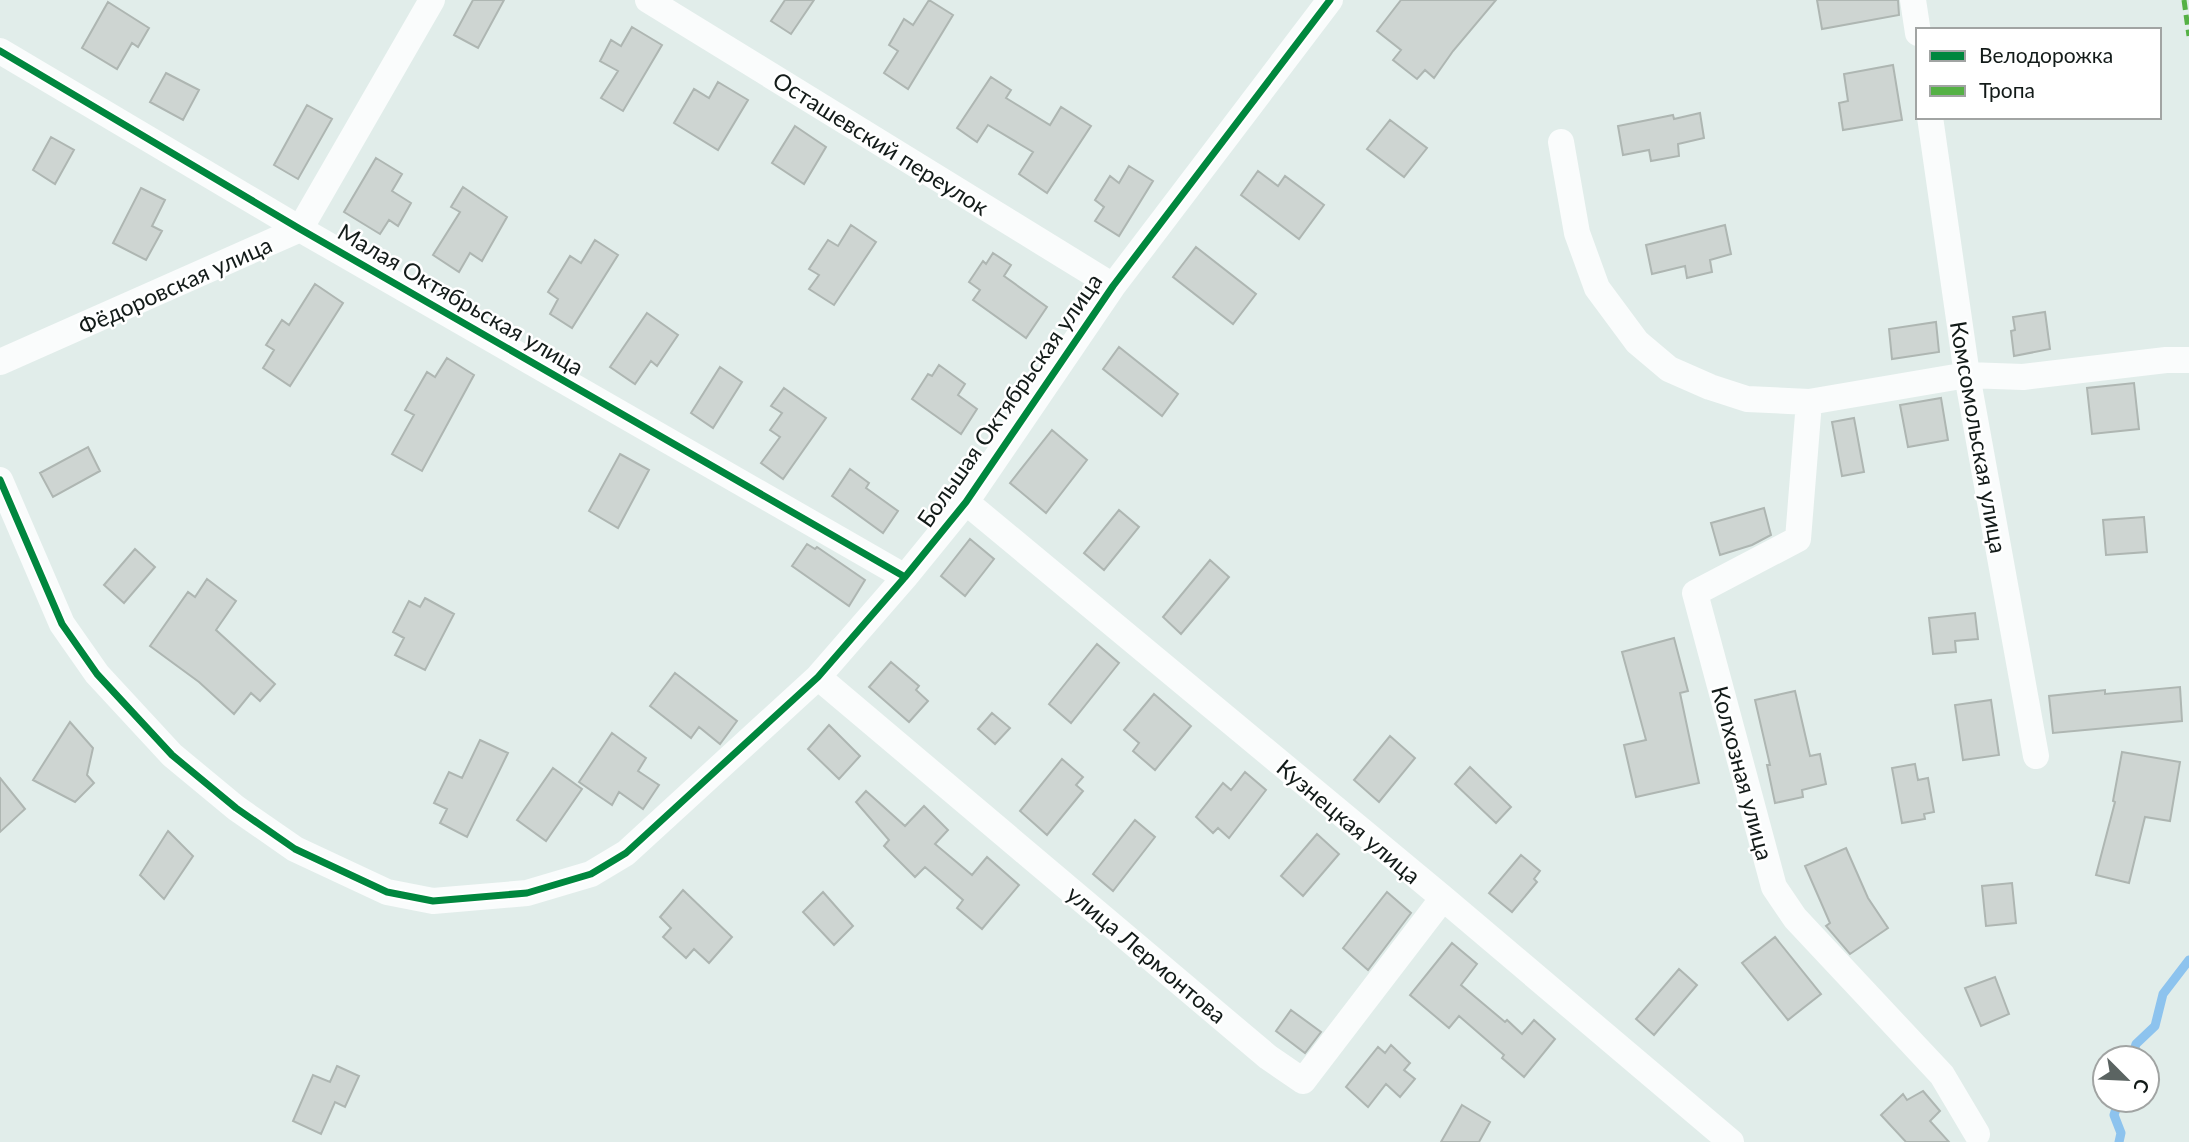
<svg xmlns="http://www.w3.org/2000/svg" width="2189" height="1142" font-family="Lato,sans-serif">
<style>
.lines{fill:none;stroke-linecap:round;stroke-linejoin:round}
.stream{stroke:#8dc3ee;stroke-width:9}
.building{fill:#ced5d2;stroke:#aeb6b2;stroke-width:2}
.street{stroke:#fafcfc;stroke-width:26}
.quiet{stroke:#55b145;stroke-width:5;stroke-dasharray:10 5;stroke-linecap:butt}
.cycleway-casing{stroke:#fff;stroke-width:11}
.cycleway{stroke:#00873e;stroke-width:7}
.labels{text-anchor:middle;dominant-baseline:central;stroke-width:5;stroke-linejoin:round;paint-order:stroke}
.street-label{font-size:23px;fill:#131b19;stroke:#fff}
</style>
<rect width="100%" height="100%" fill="#e1edea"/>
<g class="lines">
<path class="stream" d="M 2132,1058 L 2136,1044 L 2155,1026 L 2163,994 L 2189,960
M 2119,1100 L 2114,1115 L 2121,1133 L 2119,1142"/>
</g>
<path class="building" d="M 473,0 L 504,0 L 478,48 L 454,35 Z
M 785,0 L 814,0 L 791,34 L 771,21 Z
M 929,0 L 953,15 L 908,89 L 884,73 L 898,51 L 889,45 L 904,19 L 913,25 Z
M 1401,0 L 1496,0 L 1453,51 L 1434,78 L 1425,70 L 1417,79 L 1393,60 L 1401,50 L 1377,31 Z
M 1817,0 L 1898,0 L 1899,15 L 1822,29 Z
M 108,2 L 149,28 L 138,47 L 132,43 L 117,69 L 82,48 Z
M 632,27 L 662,45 L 623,111 L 601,98 L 618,71 L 600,61 L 611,40 L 621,46 Z
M 1893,65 L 1902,120 L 1843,130 L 1839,103 L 1848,101 L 1844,74 Z
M 166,73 L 199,90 L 183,120 L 150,102 Z
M 991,77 L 1011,90 L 1006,98 L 1050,125 L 1061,107 L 1091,126 L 1047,193 L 1019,174 L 1033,152 L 988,125 L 977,142 L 957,128 Z
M 718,82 L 748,100 L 718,150 L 674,123 L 694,89 L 709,98 Z
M 307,105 L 332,119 L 298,179 L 274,165 Z
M 1700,113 L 1704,138 L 1678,144 L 1679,156 L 1651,161 L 1649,150 L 1623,155 L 1618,126 L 1673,115 L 1674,119 Z
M 1390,120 L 1427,148 L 1404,177 L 1367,149 Z
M 795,126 L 826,147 L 804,184 L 772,163 Z
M 51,137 L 74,150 L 55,184 L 33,170 Z
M 376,158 L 402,174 L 392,191 L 411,203 L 398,226 L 389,220 L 380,234 L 344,212 Z
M 1129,166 L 1153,181 L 1119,236 L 1095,221 L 1104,207 L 1095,200 L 1110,176 L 1119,183 Z
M 1258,171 L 1278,186 L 1285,176 L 1324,205 L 1299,239 L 1241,195 Z
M 463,187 L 507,217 L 482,261 L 470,253 L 459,272 L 433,255 L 460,212 L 451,207 Z
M 141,188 L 165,200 L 152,226 L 162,231 L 146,260 L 113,243 Z
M 851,225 L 876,242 L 834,305 L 809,289 L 819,275 L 809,269 L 828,240 L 838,246 Z
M 1725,225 L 1731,254 L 1710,260 L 1712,272 L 1687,278 L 1685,266 L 1652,274 L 1646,245 Z
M 595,240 L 618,255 L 572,328 L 550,314 L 558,299 L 548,292 L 570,256 L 581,263 Z
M 1196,247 L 1256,294 L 1233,324 L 1173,277 Z
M 993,253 L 1011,265 L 1004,276 L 1047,307 L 1026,338 L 973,300 L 980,290 L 969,282 L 983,261 L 986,264 Z
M 315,284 L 343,303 L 290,386 L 263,368 L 274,350 L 266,345 L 282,320 L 289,325 Z
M 2045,312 L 2050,349 L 2014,356 L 2011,331 L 2015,330 L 2013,317 Z
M 647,313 L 678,335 L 657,366 L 651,361 L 635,384 L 610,367 Z
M 1936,322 L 1939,352 L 1892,359 L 1889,329 Z
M 1119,347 L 1178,394 L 1162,416 L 1103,369 Z
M 447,358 L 474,375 L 422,471 L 392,454 L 414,415 L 405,410 L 427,372 L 435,377 Z
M 939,365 L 965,384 L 958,395 L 977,409 L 961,434 L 912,399 L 928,374 L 932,376 Z
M 720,367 L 742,382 L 713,428 L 691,413 Z
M 2134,383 L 2139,429 L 2092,434 L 2087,388 Z
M 784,388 L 826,418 L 783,479 L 761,463 L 780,437 L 770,430 L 782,413 L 771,406 Z
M 1941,398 L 1948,440 L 1908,447 L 1900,405 Z
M 1854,418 L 1864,472 L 1842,476 L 1832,422 Z
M 1052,430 L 1087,460 L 1046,513 L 1010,483 Z
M 88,447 L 100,471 L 53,497 L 40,473 Z
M 620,454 L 649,470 L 618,528 L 589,511 Z
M 850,469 L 869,483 L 866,488 L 898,511 L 883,533 L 832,496 Z
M 1764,508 L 1771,535 L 1752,545 L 1720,555 L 1711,523 Z
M 1119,510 L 1139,527 L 1104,570 L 1084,553 Z
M 2144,517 L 2147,552 L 2106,555 L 2103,520 Z
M 970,539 L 994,559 L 965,596 L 941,576 Z
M 807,544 L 815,549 L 817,547 L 865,580 L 849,606 L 792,566 Z
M 135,549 L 155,567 L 124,603 L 104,585 Z
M 1210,560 L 1229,577 L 1181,634 L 1163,617 Z
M 207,579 L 236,601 L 216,630 L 275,684 L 260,701 L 251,693 L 234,714 L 199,682 L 150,646 L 188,592 L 195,597 Z
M 425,598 L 454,614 L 425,670 L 395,655 L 404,638 L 393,632 L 409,601 L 420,607 Z
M 1975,613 L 1978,639 L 1955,641 L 1956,652 L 1933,654 L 1929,618 Z
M 1674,638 L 1688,691 L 1680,693 L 1699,783 L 1636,797 L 1624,745 L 1646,740 L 1622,652 Z
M 1097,644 L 1119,663 L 1071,723 L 1049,704 Z
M 891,662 L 919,686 L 916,690 L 928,701 L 909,722 L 869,687 Z
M 675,673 L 737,721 L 720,744 L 699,727 L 691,738 L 650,706 Z
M 2180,687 L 2182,721 L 2053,733 L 2049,696 L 2105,690 L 2105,694 Z
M 1795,691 L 1810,756 L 1820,754 L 1826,784 L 1802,790 L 1803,797 L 1775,803 L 1767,765 L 1770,765 L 1755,700 Z
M 1154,694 L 1191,726 L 1155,770 L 1133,751 L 1139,743 L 1124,730 Z
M 1991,700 L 1999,755 L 1963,760 L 1955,705 Z
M 992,713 L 1010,728 L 995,744 L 978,729 Z
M 70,722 L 93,748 L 87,775 L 94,783 L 75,802 L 33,780 Z
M 829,725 L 860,756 L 839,779 L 808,749 Z
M 612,733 L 646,758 L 638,771 L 659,785 L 643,809 L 619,792 L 612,805 L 579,782 Z
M 1390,736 L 1415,758 L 1379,802 L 1354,780 Z
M 480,740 L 508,753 L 467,837 L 440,823 L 447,809 L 434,803 L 449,772 L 462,778 Z
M 2122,752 L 2180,762 L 2170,821 L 2145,817 L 2129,883 L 2096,875 L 2115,802 L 2113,801 Z
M 1062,759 L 1083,777 L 1076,785 L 1083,791 L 1047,835 L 1020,811 Z
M 1915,764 L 1918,780 L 1928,778 L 1934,812 L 1924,814 L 1925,819 L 1902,823 L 1892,768 Z
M 1470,767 L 1511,807 L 1496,823 L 1455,784 Z
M 553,768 L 582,789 L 546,841 L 517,820 Z
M 1245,772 L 1266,790 L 1229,838 L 1218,828 L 1213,833 L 1196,817 L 1223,783 L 1231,790 Z
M 0,778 L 25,809 L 0,832 Z
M 866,791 L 905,826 L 924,806 L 948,830 L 935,844 L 972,875 L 987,857 L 1019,885 L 982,929 L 957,908 L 963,900 L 925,867 L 915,877 L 884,846 L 889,840 L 856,802 Z
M 1135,820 L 1155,837 L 1113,891 L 1093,874 Z
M 168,831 L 193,856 L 164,899 L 140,875 Z
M 1317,834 L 1339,854 L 1303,896 L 1281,876 Z
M 1846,848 L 1868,898 L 1888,928 L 1850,954 L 1826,926 L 1830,923 L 1805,866 Z
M 1521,855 L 1540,871 L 1534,879 L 1537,882 L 1512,912 L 1489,893 Z
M 2012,883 L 2016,923 L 1986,926 L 1982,886 Z
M 683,890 L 732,937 L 709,963 L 694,949 L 686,958 L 663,937 L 671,928 L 660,917 Z
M 823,892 L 853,926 L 834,945 L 803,912 Z
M 1387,892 L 1411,913 L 1368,970 L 1343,948 Z
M 1775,937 L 1821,994 L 1788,1020 L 1742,963 Z
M 1452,943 L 1477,964 L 1461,985 L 1505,1022 L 1507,1020 L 1522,1034 L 1534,1020 L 1555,1039 L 1524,1077 L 1502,1058 L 1504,1055 L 1459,1016 L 1449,1028 L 1410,995 Z
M 1679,969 L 1697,985 L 1654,1035 L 1636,1019 Z
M 1995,977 L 2009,1014 L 1981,1026 L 1965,988 Z
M 1291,1010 L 1321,1032 L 1305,1053 L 1276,1031 Z
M 1391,1045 L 1410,1063 L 1404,1070 L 1415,1079 L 1400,1097 L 1386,1084 L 1368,1107 L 1346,1087 L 1378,1047 L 1385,1053 Z
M 337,1066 L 359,1076 L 345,1107 L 335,1102 L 321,1134 L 293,1121 L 313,1075 L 330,1082 Z
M 1923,1091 L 1940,1111 L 1930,1121 L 1949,1142 L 1906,1142 L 1881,1115 L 1903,1094 L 1907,1100 Z
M 1462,1105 L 1490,1122 L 1479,1142 L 1441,1142 Z"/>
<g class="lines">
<path class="street" d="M 648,0 L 1113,286
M 1913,0 L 1918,33
M 0,51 L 300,229 L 905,577
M 1930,117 L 1967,375 L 2036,756
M 1561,142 L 1577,233 L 1597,288 L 1637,342 L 1669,369 L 1710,387 L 1747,399 L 1809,402 L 1967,375 L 2023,377 L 2166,360 L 2189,360
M 0,362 L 300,229 L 432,0
M 1809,402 L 1798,539 L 1695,593 L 1774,887 L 1795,918 L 1942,1075 L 1977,1134
M 0,480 L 62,624 L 97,674 L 172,755 L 236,808 L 295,849 L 387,892 L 433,901 L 527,893 L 591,874 L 626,853 L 818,677 L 905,577 L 966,502 L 1113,286 L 1330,0
M 966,502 L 1443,898 L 1731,1142
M 818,677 L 1268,1057 L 1303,1081 L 1443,898"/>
<path class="quiet" d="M 2184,0 L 2189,36"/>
<g class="cycleway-casing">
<path id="cycleway" d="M 0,51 L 300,229 L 905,577
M 0,480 L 62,624 L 97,674 L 172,755 L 236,808 L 295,849 L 387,892 L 433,901 L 527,893 L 591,874 L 626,853 L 818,677 L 905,577 L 966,502 L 1113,286 L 1330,0"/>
</g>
<use href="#cycleway" class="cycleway"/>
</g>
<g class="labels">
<g class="street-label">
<text transform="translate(881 143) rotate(32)">Осташевский переулок</text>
<text transform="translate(175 285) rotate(-24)">Фёдоровская улица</text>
<text transform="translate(461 299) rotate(30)">Малая Октябрьская улица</text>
<text transform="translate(1009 400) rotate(-55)">Большая Октябрьская улица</text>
<text transform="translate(1979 437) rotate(80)">Комсомольская улица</text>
<text transform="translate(1743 773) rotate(75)">Колхозная улица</text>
<text transform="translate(1349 821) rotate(40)">Кузнецкая улица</text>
<text transform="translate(1147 954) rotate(40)">улица Лермонтова</text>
</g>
</g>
<rect x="1916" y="28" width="245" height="91" fill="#ffffff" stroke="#a1a4a3" stroke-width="2"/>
<rect x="1930" y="51" width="35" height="10" fill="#00873e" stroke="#a1a4a3" stroke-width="2"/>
<text x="1979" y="63" font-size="21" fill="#131b19">Велодорожка</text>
<rect x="1930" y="86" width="35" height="10" fill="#55b145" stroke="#a1a4a3" stroke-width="2"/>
<text x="1979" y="98" font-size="21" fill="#131b19">Тропа</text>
<g transform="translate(2126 1079) rotate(114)"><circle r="33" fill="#ffffff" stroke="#a1a4a3" stroke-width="2"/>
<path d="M0-5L12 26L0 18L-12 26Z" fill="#5b6462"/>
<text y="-10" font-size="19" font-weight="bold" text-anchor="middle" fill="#131b19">С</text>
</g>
</svg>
